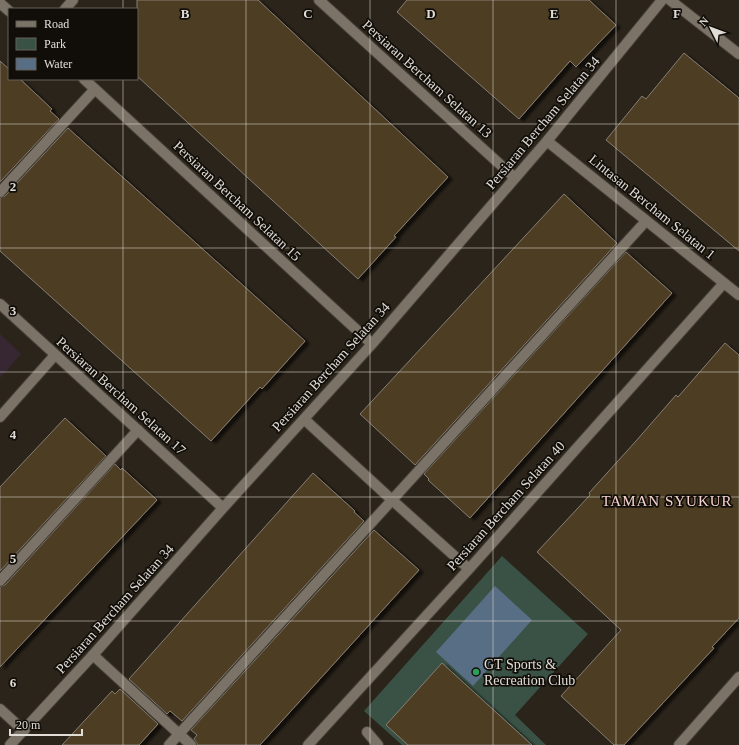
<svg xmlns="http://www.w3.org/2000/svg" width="739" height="745" font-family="Georgia,serif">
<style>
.commercial{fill:#362732}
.green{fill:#3a5245}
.water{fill:#586e85}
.building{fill:#4e3c24;stroke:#877e73;filter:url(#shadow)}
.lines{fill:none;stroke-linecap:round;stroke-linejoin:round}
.lane-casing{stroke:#443f37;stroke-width:12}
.street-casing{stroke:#443f37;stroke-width:12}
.lane{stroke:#7c7368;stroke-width:10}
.street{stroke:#7c7368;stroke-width:10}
.grid{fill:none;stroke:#e1dcd6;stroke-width:1;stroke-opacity:0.55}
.leisure-dot{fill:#2e9e5b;stroke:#110e09;stroke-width:1.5}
.labels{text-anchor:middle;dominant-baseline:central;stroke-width:3.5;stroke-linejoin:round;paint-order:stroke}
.street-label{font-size:14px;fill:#e1dcd6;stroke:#110e09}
.poi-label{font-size:14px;fill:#e1dcd6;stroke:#110e09;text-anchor:start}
.neighbourhood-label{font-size:15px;letter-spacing:1px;fill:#f8d4d1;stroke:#110e09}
.grid-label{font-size:13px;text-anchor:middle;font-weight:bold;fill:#e1dcd6;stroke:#110e09;stroke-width:3.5;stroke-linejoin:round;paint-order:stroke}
</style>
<defs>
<filter id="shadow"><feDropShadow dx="4.5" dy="2.5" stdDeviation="1" flood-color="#0009"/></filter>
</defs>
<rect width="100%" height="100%" fill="#2b241a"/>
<path class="commercial" d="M 0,334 L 21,354 L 0,378 Z"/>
<path class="green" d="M 502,556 L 588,634 L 515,715 L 546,745 L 402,745 L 364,711 Z"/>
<path class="water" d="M 495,586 L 532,620 L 473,686 L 436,652 Z"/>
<path class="building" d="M 137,0 L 258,0 L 448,177 L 394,236 L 396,237 L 358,279 L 137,76 Z
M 407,0 L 589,0 L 616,25 L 576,67 L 570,61 L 519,119 L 397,12 Z
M 684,53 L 739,98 L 739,251 L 606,140 L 642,96 L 646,99 Z
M 0,61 L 9,69 L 9,79 L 20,79 L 52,109 L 50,111 L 59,119 L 0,182 Z
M 68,128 L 305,341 L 262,389 L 260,387 L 211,441 L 0,251 L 0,198 L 5,196 Z
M 564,194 L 617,243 L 415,465 L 360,414 Z
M 626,252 L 672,293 L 470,518 L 428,480 L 429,479 L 424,474 Z
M 725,343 L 739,355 L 739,618 L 712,647 L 714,648 L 624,745 L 614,745 L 561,696 L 621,630 L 537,552 L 590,495 L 589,493 L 636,441 L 676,395 L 678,397 Z
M 65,418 L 106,456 L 0,571 L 0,487 Z
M 115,464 L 121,470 L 122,468 L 157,500 L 0,667 L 0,587 L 5,585 Z
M 313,473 L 355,511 L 354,512 L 364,521 L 182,721 L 170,711 L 167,714 L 129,679 Z
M 374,530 L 419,570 L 260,745 L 197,745 L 197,743 L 194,739 L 197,735 L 191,730 Z
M 442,663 L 532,745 L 408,745 L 386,725 Z
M 120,689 L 158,724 L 139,745 L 62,745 L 112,691 L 115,694 Z"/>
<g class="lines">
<g class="lane-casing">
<path id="lane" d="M 0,581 L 138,430
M 93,655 L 191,745
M 0,709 L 24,731
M 367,732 L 378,745
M 169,745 L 646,221"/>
</g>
<g class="street-casing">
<path id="street" d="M 319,0 L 515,178
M 670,0 L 739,54
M 0,3 L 9,11
M 65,9 L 73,0
M 84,79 L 372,344
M 547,141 L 739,295
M 0,192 L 95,89
M 0,304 L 223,508
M 0,417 L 55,355
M 304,419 L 392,500 L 469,569
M 10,745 L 93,655 L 223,508 L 372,344 L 547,141 L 662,0
M 308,745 L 469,569 L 724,283
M 679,745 L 739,677"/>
</g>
<use href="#lane" class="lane"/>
<use href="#street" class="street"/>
</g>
<path class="grid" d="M 123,0 L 123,9M 246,0 L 246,745M 370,0 L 370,745M 493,0 L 493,745M 616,0 L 616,745M 123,79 L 123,745M 0,124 L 739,124M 0,248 L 739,248M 0,372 L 739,372M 0,497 L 739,497M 0,621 L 739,621"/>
<circle class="leisure-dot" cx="476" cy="672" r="4"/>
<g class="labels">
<g class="street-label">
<text transform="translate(427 79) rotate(42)">Persiaran Bercham Selatan 13</text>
<text transform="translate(543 123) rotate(-50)">Persiaran Bercham Selatan 34</text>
<text transform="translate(237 201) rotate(43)">Persiaran Bercham Selatan 15</text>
<text transform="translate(652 207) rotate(39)">Lintasan Bercham Selatan 1</text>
<text transform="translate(331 367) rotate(-48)">Persiaran Bercham Selatan 34</text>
<text transform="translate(121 396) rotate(42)">Persiaran Bercham Selatan 17</text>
<text transform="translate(506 506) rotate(-48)">Persiaran Bercham Selatan 40</text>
<text transform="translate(115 609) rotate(-48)">Persiaran Bercham Selatan 34</text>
</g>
<g class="poi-label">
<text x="484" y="664">GT Sports &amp;<tspan x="484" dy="16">Recreation Club</tspan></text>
</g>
<g class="neighbourhood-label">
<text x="667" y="501">TAMAN SYUKUR</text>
</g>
</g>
<g class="grid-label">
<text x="185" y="18">B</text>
<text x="308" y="18">C</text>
<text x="431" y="18">D</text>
<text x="554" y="18">E</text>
<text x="677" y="18">F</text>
<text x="13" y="191">2</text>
<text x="13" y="315">3</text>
<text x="13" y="439">4</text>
<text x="13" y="563">5</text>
<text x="13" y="687">6</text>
</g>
<rect x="8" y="8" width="130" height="72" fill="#110e09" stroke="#64605b"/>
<rect x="16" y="21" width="20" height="6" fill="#7c7368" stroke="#64605b"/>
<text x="44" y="28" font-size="12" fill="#e1dcd6">Road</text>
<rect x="16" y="38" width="20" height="12" fill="#3a5245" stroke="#64605b"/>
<text x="44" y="48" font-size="12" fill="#e1dcd6">Park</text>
<rect x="16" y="58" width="20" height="12" fill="#586e85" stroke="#64605b"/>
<text x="44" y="68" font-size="12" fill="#e1dcd6">Water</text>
<g transform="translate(711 28) rotate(312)" stroke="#110e09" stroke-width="3" paint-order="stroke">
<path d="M0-3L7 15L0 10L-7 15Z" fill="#e1dcd6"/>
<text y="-6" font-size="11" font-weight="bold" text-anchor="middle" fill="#e1dcd6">N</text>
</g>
<path d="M10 729v6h72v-6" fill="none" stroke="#e1dcd6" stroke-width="2"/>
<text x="16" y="729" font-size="12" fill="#e1dcd6" stroke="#110e09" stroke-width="3" paint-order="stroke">20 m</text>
</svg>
